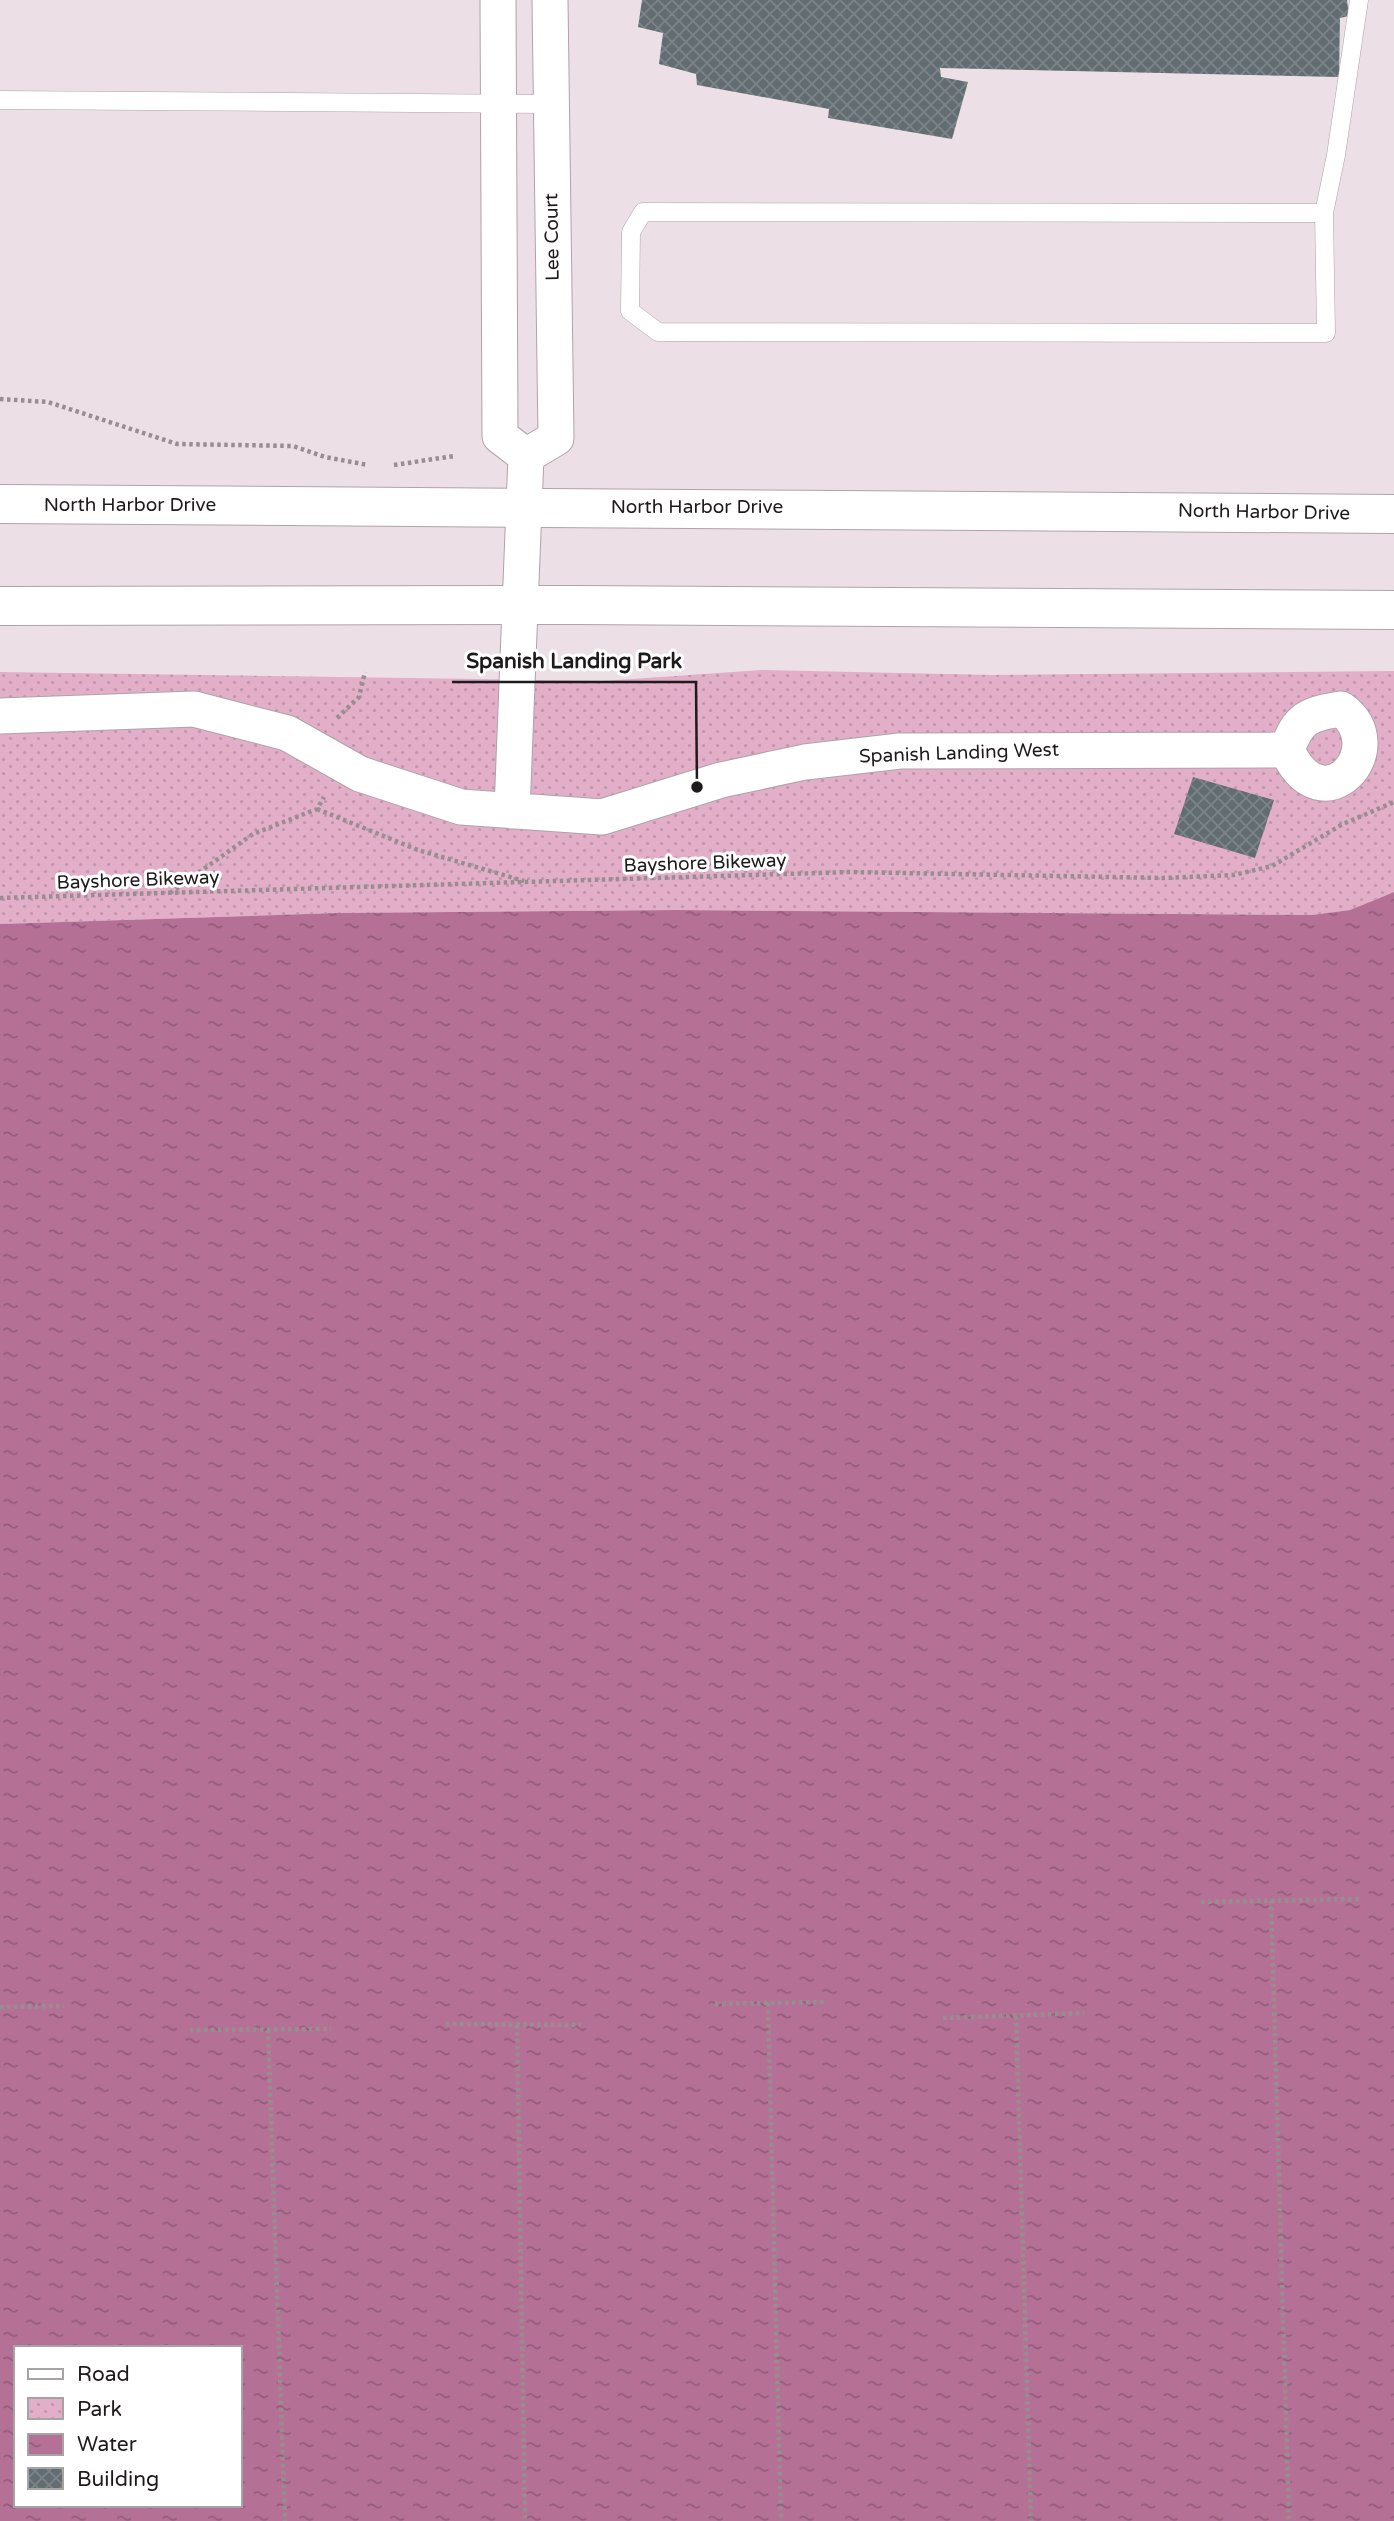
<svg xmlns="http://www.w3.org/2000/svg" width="1394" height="2521" font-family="'Varela Round',sans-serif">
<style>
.park{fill:url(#park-dots)}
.water{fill:url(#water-ripples);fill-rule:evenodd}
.building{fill:url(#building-cross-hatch)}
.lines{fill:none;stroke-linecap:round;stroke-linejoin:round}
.service-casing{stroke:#afa3a9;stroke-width:19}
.minor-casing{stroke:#afa3a9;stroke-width:37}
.primary-casing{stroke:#afa3a9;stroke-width:40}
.path{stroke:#988e92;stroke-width:4.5;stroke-dasharray:3.5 3.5;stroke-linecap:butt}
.service{stroke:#fff;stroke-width:18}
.minor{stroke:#fff;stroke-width:35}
.primary{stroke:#fff;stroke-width:38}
.labels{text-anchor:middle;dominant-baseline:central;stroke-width:6;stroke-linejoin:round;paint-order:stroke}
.street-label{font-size:19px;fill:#1f1a1c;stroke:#fff}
.leader{fill:none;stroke:#1f1a1c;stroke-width:2.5}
.callout-dot{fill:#1f1a1c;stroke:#fff;stroke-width:2.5}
.callout-label{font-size:21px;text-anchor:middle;font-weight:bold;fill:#1f1a1c;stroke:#fff;stroke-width:6;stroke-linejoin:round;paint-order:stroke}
</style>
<defs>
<pattern id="park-dots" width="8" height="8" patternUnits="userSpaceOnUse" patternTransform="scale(1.75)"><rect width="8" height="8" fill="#e2aec8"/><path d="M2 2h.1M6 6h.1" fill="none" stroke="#c195ab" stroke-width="1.8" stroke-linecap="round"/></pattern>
<pattern id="water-ripples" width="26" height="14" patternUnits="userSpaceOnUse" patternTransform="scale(1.75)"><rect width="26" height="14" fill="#b57195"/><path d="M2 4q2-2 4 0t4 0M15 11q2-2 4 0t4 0" fill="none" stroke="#935c79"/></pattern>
<pattern id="building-cross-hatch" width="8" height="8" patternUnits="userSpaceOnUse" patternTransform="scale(1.75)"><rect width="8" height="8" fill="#626d73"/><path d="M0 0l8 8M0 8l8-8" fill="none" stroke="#7d8489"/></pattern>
</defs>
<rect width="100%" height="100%" fill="#ecdfe5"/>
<path class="park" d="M 762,670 L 993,675 L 1394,671 L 1394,892 L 1350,910 L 1312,915 L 675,910 L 337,913 L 0,924 L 0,672 L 603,681 Z"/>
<path class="water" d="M 1394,892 L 1394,2521 L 0,2521 L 0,924 L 337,913 L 675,910 L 1312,915 L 1350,910 ZM 16,2348 L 240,2348 L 240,2505 L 16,2505 Z"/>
<path class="building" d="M 642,0 L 1347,0 L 1349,16 L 1340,18 L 1339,77 L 940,68 L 941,77 L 968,82 L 952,139 L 828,118 L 829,109 L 697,85 L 696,74 L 659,64 L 663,33 L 638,27 Z
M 1193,777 L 1274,800 L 1255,858 L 1174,834 Z"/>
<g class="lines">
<g class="service-casing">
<path id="service" d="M 0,100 L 550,104
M 1324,213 L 643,212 L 631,232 L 630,311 L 658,332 L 1326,333 L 1324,213 L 1336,155 L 1359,0"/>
</g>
<g class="minor-casing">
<path id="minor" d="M 498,0 L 500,436 L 526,456
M 526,456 L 556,438 L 550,0
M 1341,709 C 1394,747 1323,829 1287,750 C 1298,718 1308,714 1341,709 Z
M 0,716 L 194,709 L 287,733 L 360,774 L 461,807 L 602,817 L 721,780 L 805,762 L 900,751 L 1287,750
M 512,811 L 526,456"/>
</g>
<g class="primary-casing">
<path id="primary" d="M 0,504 L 1394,514
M 0,606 L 578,605 L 1394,610"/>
</g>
<path class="path" d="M 0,399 L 48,402 L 177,444 L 293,446 L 325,457 L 368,465
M 394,465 L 454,456
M 337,718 L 359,697 L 365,672
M 317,809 L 418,850 L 524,881
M 170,893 L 253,834 L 317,809 L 324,797
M 0,898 L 850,872 L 1164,878 L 1234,875 L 1272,866 L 1343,824 L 1394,802
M 1271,1900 L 1289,2521
M 1201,1902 L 1362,1899
M 768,2003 L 781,2521
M 715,2004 L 827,2002
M 0,2007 L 64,2006
M 1016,2016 L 1031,2521
M 943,2018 L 1084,2013
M 446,2024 L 581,2025
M 517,2025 L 525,2521
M 190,2030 L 331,2029
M 268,2030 L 285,2521"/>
<use href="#service" class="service"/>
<use href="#minor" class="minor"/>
<use href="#primary" class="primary"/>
</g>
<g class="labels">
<g class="street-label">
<text transform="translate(552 237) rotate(-91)">Lee Court</text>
<text x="130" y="505">North Harbor Drive</text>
<text x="697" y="507">North Harbor Drive</text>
<text transform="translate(1264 512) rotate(1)">North Harbor Drive</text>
<text transform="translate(959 753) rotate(-2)">Spanish Landing West</text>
<text transform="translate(705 863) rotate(-2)">Bayshore Bikeway</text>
<text transform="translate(138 880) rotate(-2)">Bayshore Bikeway</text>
</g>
</g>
<path class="leader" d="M697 787L696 682H452"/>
<circle class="callout-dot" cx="697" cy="787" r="7"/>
<g class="callout-label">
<text x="574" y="668">Spanish Landing Park</text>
</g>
<rect x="14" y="2346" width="228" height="161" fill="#ffffff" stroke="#a5a3a4" stroke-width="2"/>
<rect x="28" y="2369" width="35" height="10" fill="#ffffff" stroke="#a5a3a4" stroke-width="2"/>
<text x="77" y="2381" font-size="21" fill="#1f1a1c">Road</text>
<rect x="28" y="2398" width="35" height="21" fill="url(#park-dots)" stroke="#a5a3a4" stroke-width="2"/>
<text x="77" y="2416" font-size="21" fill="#1f1a1c">Park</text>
<rect x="28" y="2434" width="35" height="21" fill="url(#water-ripples)" stroke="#a5a3a4" stroke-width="2"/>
<text x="77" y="2451" font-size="21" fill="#1f1a1c">Water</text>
<rect x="28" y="2468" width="35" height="21" fill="url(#building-cross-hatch)" stroke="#a5a3a4" stroke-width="2"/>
<text x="77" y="2486" font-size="21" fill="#1f1a1c">Building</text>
</svg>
